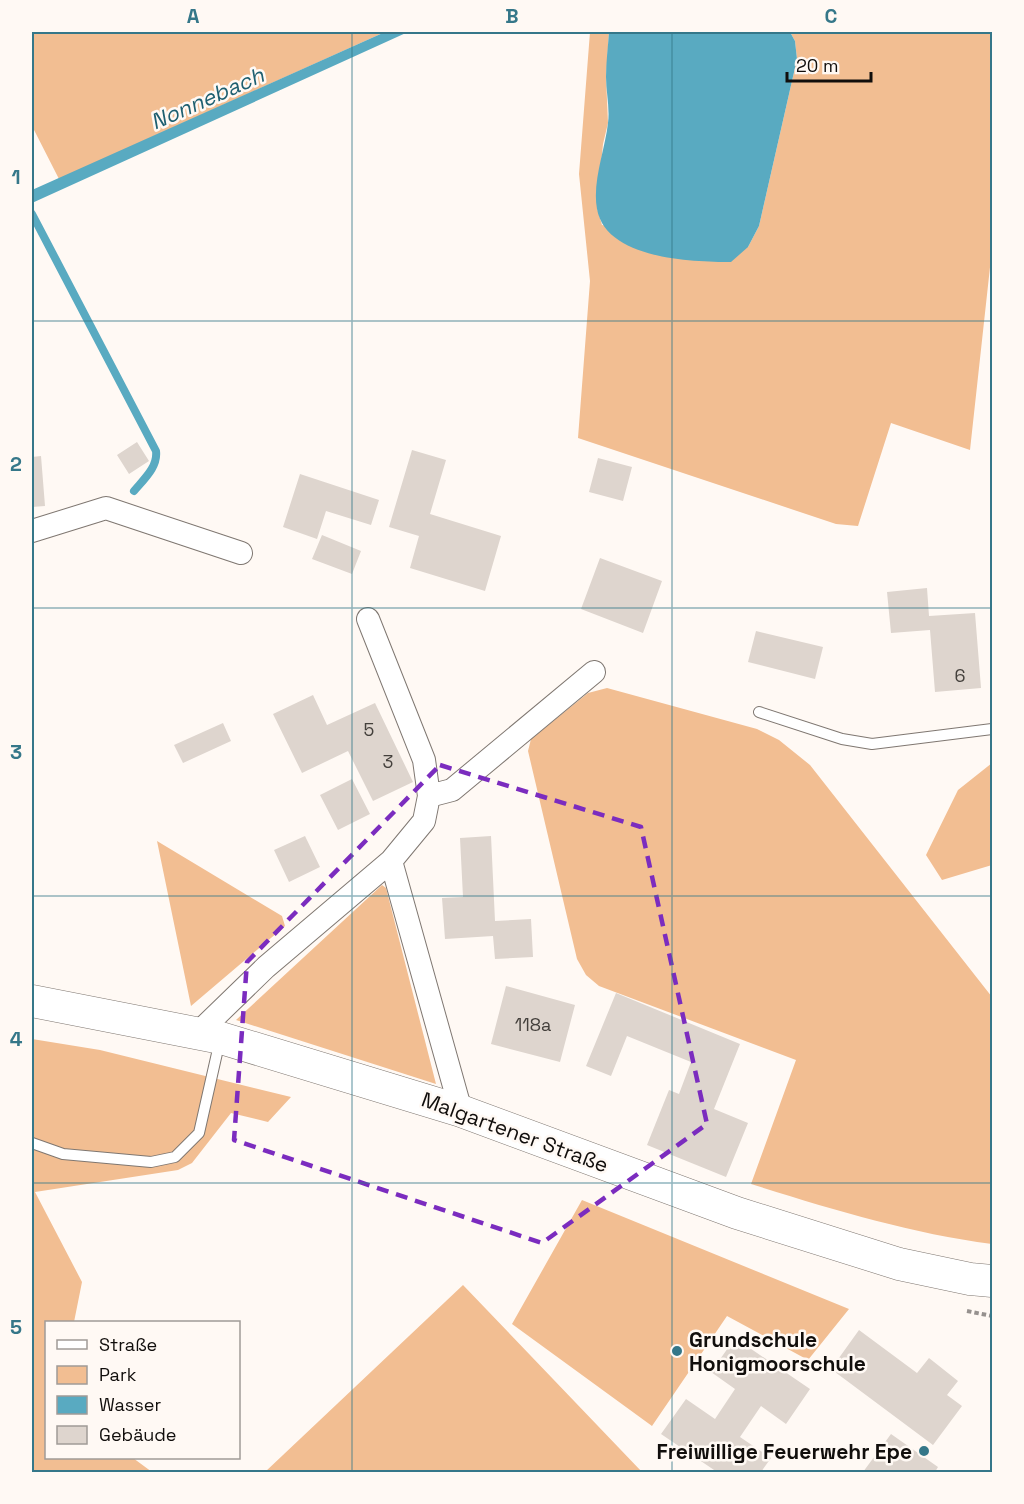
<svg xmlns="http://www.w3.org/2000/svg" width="1024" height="1504" font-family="'Space Grotesk',sans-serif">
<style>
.green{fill:#f2be92}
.water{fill:#59aac1}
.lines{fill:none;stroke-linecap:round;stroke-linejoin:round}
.stream{stroke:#59aac1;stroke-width:8}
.building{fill:#ded5ce}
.lane-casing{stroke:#7f7771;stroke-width:12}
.street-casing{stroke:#7f7771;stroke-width:24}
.secondary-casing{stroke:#7f7771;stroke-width:33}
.path{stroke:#96918e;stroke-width:4;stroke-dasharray:4.5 3;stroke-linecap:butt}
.lane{stroke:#fff;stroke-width:10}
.street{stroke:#fff;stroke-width:22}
.secondary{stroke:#fff;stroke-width:32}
.marked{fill:none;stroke:#7b2cbf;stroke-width:4.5;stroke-dasharray:12 8;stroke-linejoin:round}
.grid{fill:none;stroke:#357789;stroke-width:1.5;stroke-opacity:0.55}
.poi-dot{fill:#357789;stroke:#fff9f4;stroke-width:2}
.labels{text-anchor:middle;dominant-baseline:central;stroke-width:5;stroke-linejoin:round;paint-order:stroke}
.number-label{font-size:18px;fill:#44403c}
.street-label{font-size:21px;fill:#110e0c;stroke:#fff9f4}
.poi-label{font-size:21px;font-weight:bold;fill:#110e0c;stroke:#fff9f4;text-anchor:start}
.water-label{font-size:22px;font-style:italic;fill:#1e5f70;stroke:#fff9f4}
.neatline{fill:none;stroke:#357789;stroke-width:2}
.grid-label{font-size:20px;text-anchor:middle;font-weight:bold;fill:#357789}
</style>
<rect width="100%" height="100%" fill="#fff9f4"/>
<path class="green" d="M 32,32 L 385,32 L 59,179 L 32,126 Z
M 590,32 L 609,32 L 606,77 L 608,123 L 603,144 L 597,208 L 602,225 L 748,247 L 759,226 L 797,59 L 795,41 L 790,32 L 992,32 L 992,249 L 970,450 L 891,423 L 858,526 L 836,524 L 578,438 L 590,281 L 579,174 Z
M 607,688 L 757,729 L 779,740 L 810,765 L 992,997 L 992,1244 C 909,1233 831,1209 751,1184 L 796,1060 L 599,986 L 586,975 L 577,959 L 528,751 L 531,739 L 588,693 Z
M 992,763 L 992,865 L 942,880 L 926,855 L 958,790 Z
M 157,841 L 282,916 L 285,926 L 191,1006 Z
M 382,885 L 386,888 L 436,1084 L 236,1020 Z
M 32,1039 L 100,1050 L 291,1097 L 268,1122 L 231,1113 L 192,1163 L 178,1170 L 35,1192 L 82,1282 L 74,1322 L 46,1322 L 46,1458 L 133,1458 L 152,1472 L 32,1472 Z
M 582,1200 L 849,1309 L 808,1360 L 727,1316 L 652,1426 L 512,1324 Z
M 463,1285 L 642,1472 L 265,1472 Z"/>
<path class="water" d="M 385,32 L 408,32 L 32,203 L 32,190 Z
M 609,32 L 790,32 L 795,41 L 797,59 L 759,226 L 748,247 L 731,262 C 691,262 606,259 597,209 C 592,182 605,150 608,123 C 610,108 606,92 606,77 C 606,62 608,47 609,32 Z"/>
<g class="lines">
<path class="stream" d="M 32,214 L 156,451 C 158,467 144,479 134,491"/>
</g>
<path class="building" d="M 137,442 L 149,461 L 129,474 L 117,455 Z
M 412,450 L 446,460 L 430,514 L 501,536 L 485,591 L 410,568 L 419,536 L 389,527 Z
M 41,456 L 45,506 L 32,507 L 32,457 Z
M 598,458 L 632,467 L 623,501 L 589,492 Z
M 300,474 L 379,500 L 371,525 L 326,511 L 317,539 L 283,527 Z
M 322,535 L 361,551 L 352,574 L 312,559 Z
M 600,558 L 662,581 L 643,633 L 581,609 Z
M 927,588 L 929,616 L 975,613 L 981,688 L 935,692 L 930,630 L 891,633 L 887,592 Z
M 756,631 L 823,647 L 815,679 L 748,662 Z
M 313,695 L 327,725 L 375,703 L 413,782 L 373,801 L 348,751 L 302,773 L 273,714 Z
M 223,723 L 231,741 L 183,763 L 174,745 Z
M 352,779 L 370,814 L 338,830 L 320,795 Z
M 305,836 L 320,867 L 289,882 L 274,850 Z
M 491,836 L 495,921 L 531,919 L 533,957 L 495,959 L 493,936 L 445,939 L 442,898 L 463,897 L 460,838 Z
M 506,986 L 575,1005 L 560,1062 L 491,1044 Z
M 616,993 L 740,1044 L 714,1109 L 748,1123 L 726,1177 L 647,1145 L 669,1090 L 679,1094 L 691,1062 L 627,1036 L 611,1076 L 586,1066 Z
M 859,1330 L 917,1373 L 929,1358 L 958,1381 L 947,1395 L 962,1406 L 933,1445 L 831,1369 Z
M 735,1338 L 810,1389 L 786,1424 L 761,1406 L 740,1437 L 771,1458 L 761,1472 L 717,1472 L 661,1434 L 686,1399 L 715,1419 L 735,1389 L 711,1372 Z
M 891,1434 L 938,1467 L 935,1472 L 863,1472 Z"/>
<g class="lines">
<g class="lane-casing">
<path id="lane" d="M 759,712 L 842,739 L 872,744 L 992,729
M 32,1143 L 63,1154 L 151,1162 L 175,1157 L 199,1133 L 220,1040"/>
</g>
<g class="street-casing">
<path id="street" d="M 32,531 L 106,508 L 241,553
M 368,619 L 424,760 L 429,796
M 391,861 L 461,1111
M 199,1032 L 266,967 L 391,861 L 424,821 L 429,796 L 452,790 L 594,672"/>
</g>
<g class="secondary-casing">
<path id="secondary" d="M 32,1001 L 221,1038 L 461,1111 L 737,1213 L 899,1264 L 970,1279 L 992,1281"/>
</g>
<path class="path" d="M 967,1311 L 992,1316"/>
<use href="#lane" class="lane"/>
<use href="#street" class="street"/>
<use href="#secondary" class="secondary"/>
</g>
<path class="marked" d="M 440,765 L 641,827 L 707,1124 L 542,1243 L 234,1140 L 247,962 Z"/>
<path class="grid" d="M 352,32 L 352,1472M 672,32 L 672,1472M 32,321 L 992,321M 32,608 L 992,608M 32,896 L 992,896M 32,1183 L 992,1183"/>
<g class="poi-dot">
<circle cx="677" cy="1351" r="6"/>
<circle cx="924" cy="1451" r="6"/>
</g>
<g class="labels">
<g class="number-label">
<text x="960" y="675">6</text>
<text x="369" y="729">5</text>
<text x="388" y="761">3</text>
<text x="533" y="1024">118a</text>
</g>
<g class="street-label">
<text transform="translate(515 1132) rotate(20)">Malgartener Straße</text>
</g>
<g class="poi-label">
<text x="689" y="1339">Grundschule<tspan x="689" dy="24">Honigmoorschule</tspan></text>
<text x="912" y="1451" text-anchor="end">Freiwillige Feuerwehr Epe</text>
</g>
<g class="water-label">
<text transform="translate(207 98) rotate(-24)">Nonnebach</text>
</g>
</g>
<rect width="1024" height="1504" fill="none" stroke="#fff9f4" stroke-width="66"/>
<rect x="45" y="1321" width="195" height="138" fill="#fff9f4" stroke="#a09b97" stroke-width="1.5"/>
<rect x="57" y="1340" width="30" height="9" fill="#ffffff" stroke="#a09b97" stroke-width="1.5"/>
<text x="99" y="1351" font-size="18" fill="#110e0c">Straße</text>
<rect x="57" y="1366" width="30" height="18" fill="#f2be92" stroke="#a09b97" stroke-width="1.5"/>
<text x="99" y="1381" font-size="18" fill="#110e0c">Park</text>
<rect x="57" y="1396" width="30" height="18" fill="#59aac1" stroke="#a09b97" stroke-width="1.5"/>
<text x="99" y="1411" font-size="18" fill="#110e0c">Wasser</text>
<rect x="57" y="1426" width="30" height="18" fill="#ded5ce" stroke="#a09b97" stroke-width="1.5"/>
<text x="99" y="1441" font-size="18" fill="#110e0c">Gebäude</text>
<path d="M787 72v9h84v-9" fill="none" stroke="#110e0c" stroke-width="3"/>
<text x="796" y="72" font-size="18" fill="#110e0c" stroke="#fff9f4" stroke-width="4.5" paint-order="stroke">20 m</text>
<rect x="33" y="33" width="958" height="1438" class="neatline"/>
<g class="grid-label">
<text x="193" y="23">A</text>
<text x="512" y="23">B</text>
<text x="831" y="23">C</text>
<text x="16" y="184">1</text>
<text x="16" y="471">2</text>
<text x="16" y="759">3</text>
<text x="16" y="1046">4</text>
<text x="16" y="1334">5</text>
</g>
</svg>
